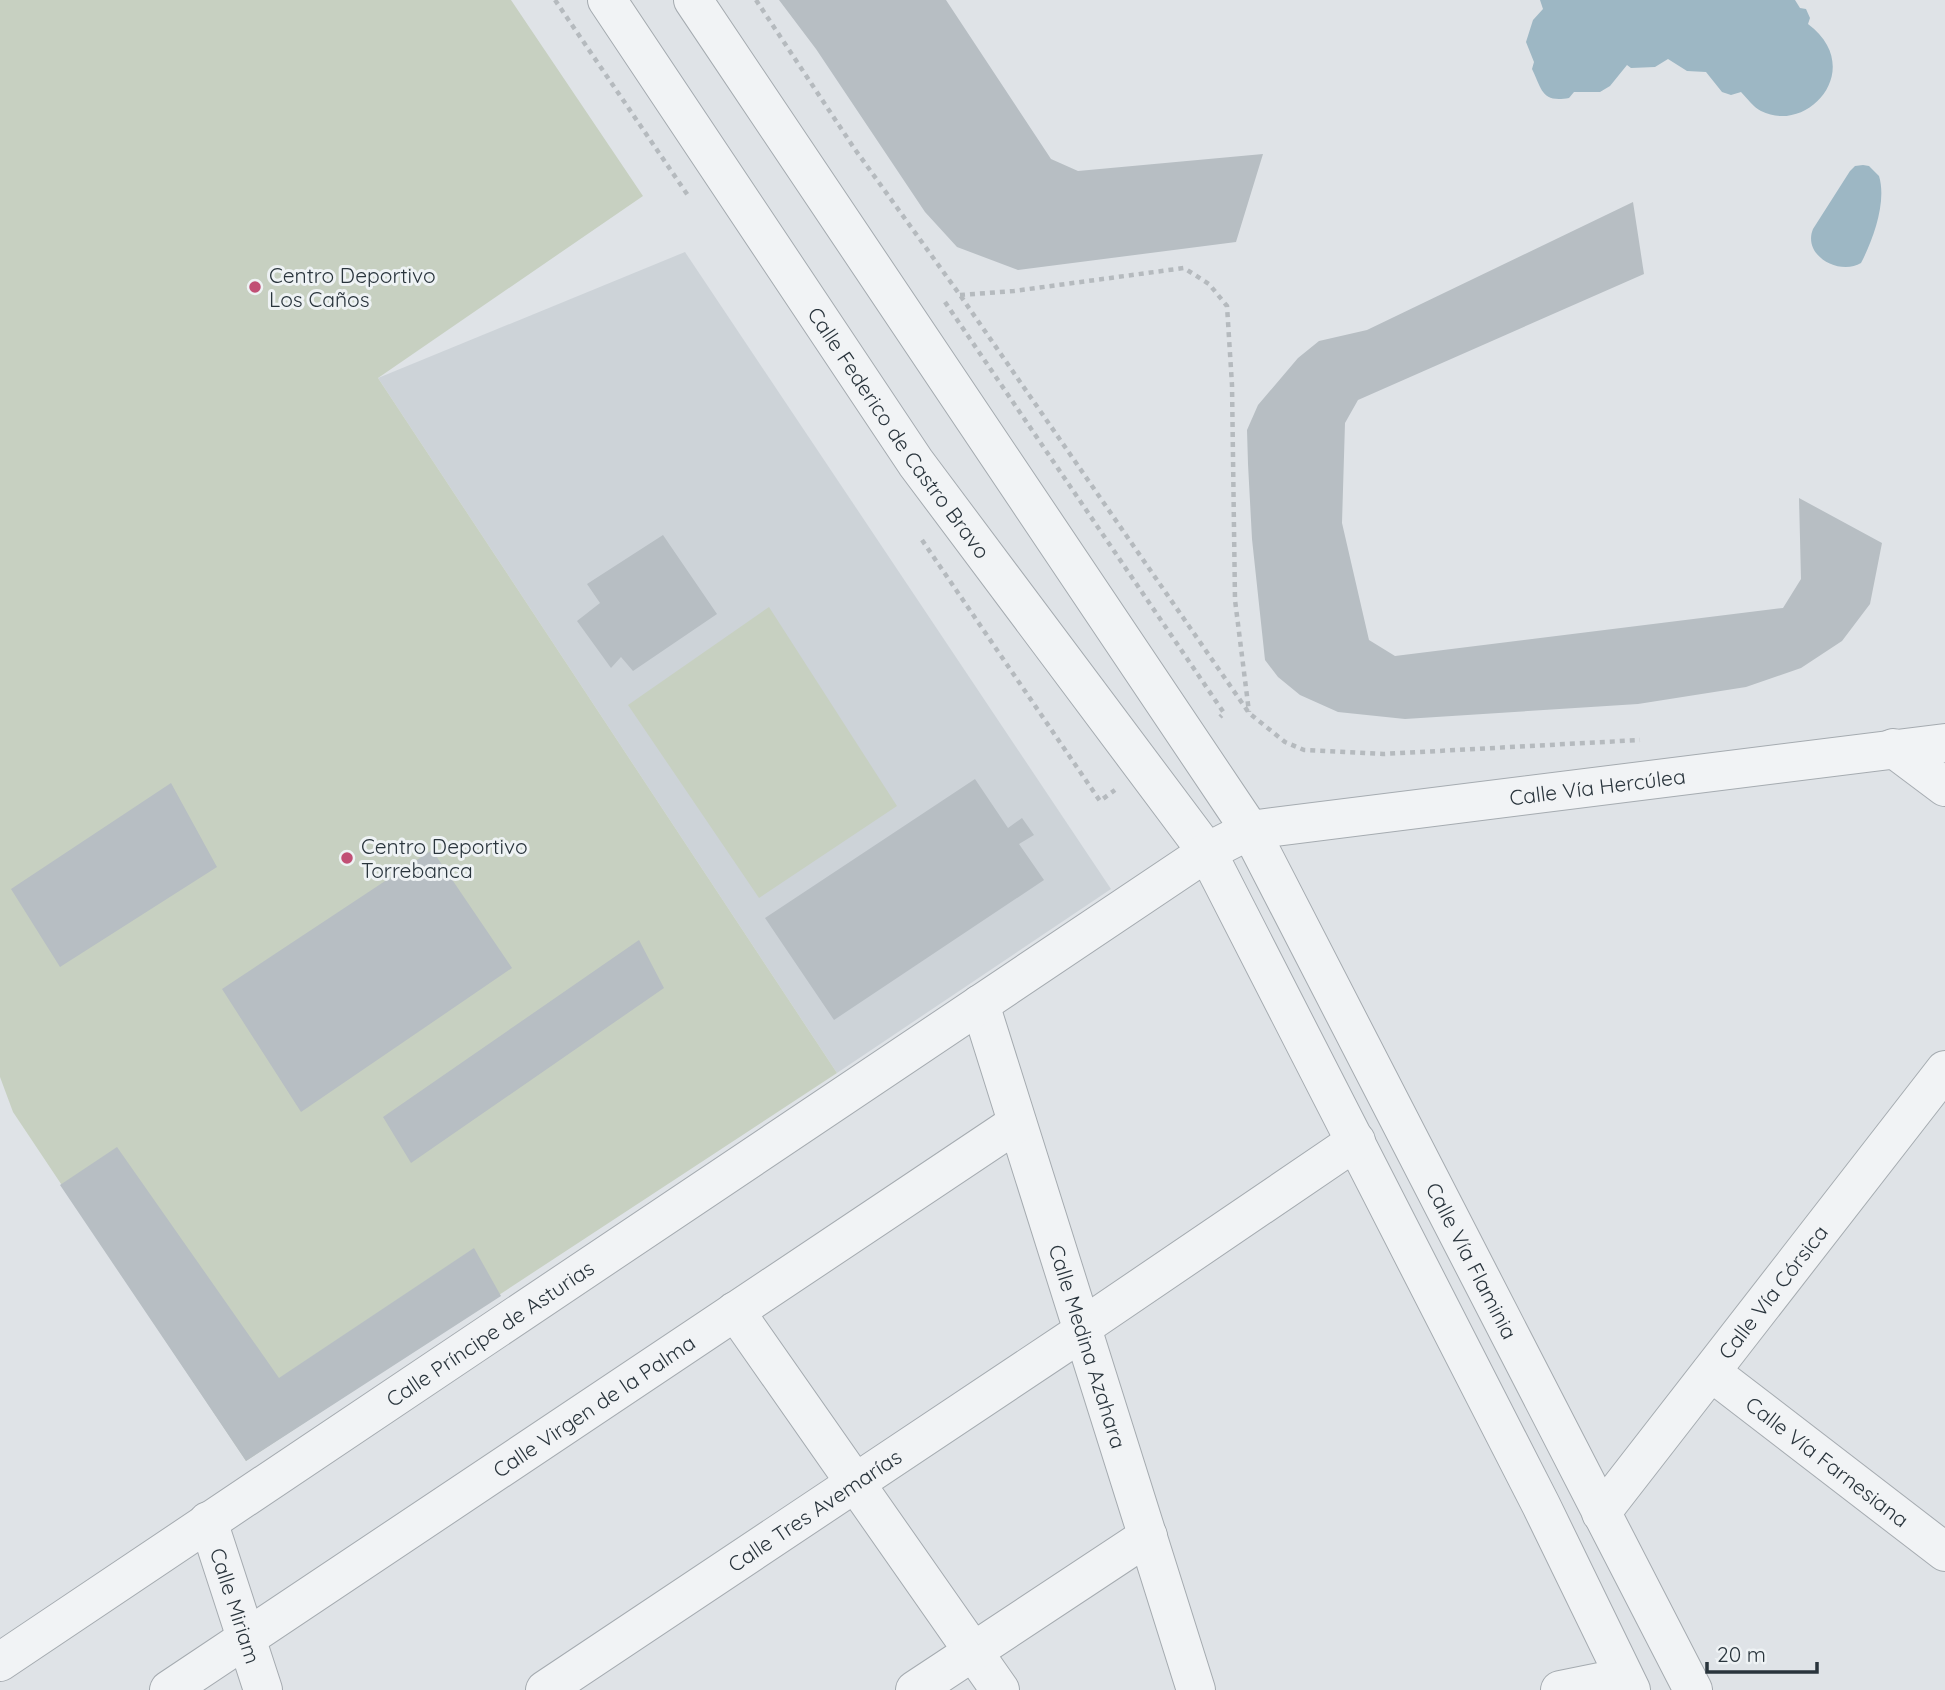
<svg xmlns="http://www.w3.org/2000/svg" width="1945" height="1690" font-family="Quicksand,sans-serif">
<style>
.built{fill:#cdd3d8}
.green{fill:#c7d0c1}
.water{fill:#9db7c4}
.building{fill:#b7bec3}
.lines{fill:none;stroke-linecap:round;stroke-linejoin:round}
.street-casing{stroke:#a5abb0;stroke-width:40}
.path{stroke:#b5babe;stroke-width:4.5;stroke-dasharray:5 5;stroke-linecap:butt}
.street{stroke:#f1f3f5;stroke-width:38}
.poi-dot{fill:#c14f75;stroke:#eef2f4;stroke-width:2.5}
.labels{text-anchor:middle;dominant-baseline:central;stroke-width:6;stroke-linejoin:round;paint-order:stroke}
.poi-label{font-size:21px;fill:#29343c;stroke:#eef2f4;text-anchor:start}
.street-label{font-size:21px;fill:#29343c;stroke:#eef2f4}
</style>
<rect width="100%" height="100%" fill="#dfe3e7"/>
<path class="built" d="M 685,252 L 1111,889 L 837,1073 L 378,378 Z"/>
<path class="green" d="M 0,0 L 511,0 L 643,196 L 378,378 L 837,1073 L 246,1461 L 13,1112 L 0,1077 Z
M 769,607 L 897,806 L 759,898 L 628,705 Z"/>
<path class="water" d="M 1540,0 L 1795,0 L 1800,8 L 1806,9 L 1810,18 L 1808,24 C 1867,68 1808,135 1761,111 C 1753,107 1747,98 1741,92 L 1731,95 L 1722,92 L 1706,72 L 1687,71 L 1668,59 L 1655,67 L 1631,68 L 1627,65 L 1610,86 L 1600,92 L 1574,92 L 1569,98 C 1541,103 1542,89 1532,69 L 1534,62 L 1526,42 L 1533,20 L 1543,9 Z
M 1863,165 L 1869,166 L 1879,176 C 1887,202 1873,240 1861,263 C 1840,276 1802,256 1813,229 L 1850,171 L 1855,166 Z"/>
<path class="building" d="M 779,0 L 946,0 L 1051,159 L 1078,171 L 1263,154 L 1236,242 L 1018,270 L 957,247 L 925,212 L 816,49 Z
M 1633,202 L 1644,274 L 1358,400 L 1345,423 L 1342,523 L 1369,640 L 1395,656 L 1783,608 L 1801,579 L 1799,498 L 1882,543 L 1870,604 L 1842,641 L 1801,668 L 1746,687 L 1638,704 L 1405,719 L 1338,712 L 1300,695 L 1278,677 L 1265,660 L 1252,539 L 1248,464 L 1247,430 L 1258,405 L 1298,358 L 1319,341 L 1367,330 Z
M 663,535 L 717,614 L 633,671 L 621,657 L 611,668 L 577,621 L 600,603 L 587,584 Z
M 975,779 L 1008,828 L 1022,818 L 1034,835 L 1019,844 L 1044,880 L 834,1020 L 765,918 Z
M 171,783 L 217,867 L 60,967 L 11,889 Z
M 432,850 L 512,968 L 301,1112 L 222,989 Z
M 639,940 L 664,988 L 411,1163 L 383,1117 Z
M 117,1147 L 279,1378 L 474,1248 L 501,1296 L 246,1461 L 60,1185 Z"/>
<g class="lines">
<g class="street-casing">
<g id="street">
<path id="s1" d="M 607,0 L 916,463 L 1207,852 L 1541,1505 L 1631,1690"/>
<path id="s2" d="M 693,0 L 1250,830 L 1693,1690"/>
<path d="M 1893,748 L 1945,787"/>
<path id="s3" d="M 980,1004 L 1196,1690"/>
<path d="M 735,1311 L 1000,1690"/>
<path d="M 1081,1328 L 1356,1141"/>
<path id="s4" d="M 1711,1372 L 1945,1552"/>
<path id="s5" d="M 1601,1513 L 1945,1070"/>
<path id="s6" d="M 208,1521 L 263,1690"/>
<path id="s7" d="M 0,1662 L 1207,852 L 1250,830 L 1945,743"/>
<path id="s8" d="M 169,1690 L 1017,1123"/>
<path id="s9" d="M 545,1690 L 1083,1331"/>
<path d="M 915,1690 L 1148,1536"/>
<path d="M 1560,1690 L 1624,1677"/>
</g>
</g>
<path class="path" d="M 555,0 L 689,197
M 756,0 L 854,148 L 960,295 L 1249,713 L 1285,742 L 1304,750 L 1383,754 L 1640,740
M 960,295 L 1014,291 L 1184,268 L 1209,284 L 1227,306 L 1232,385 L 1235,600 L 1249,712
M 945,302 L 1224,713 L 1220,717
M 922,540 L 1100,801 L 1115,790"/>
<use href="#street" class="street"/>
</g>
<g class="poi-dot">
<circle cx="255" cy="287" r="7"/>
<circle cx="347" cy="858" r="7"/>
</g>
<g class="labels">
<g class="poi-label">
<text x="269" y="275">Centro Deportivo<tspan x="269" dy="24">Los Caños</tspan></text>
<text x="361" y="846">Centro Deportivo<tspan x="361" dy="24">Torrebanca</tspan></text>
</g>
<g class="street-label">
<text stroke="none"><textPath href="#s1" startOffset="522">Calle Federico de Castro Bravo</textPath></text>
<text stroke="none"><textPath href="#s7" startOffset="1852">Calle Vía Hercúlea</textPath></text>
<text stroke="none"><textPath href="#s2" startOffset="1484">Calle Vía Flaminia</textPath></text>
<text stroke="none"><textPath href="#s5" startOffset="280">Calle Vía Córsica</textPath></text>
<text stroke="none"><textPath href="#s7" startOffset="590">Calle Príncipe de Asturias</textPath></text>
<text stroke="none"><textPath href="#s3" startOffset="359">Calle Medina Azahara</textPath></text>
<text stroke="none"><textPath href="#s8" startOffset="511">Calle Virgen de la Palma</textPath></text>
<text stroke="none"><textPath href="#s4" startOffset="147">Calle Vía Farnesiana</textPath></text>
<text stroke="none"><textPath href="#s9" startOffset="324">Calle Tres Avemarías</textPath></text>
<text stroke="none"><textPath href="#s6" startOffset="89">Calle Miriam</textPath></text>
</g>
</g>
<path d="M1707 1662v10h110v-10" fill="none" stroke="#29343c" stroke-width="3.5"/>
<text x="1717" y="1662" font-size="21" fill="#29343c" stroke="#eef2f4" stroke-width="5" paint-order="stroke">20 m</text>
</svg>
